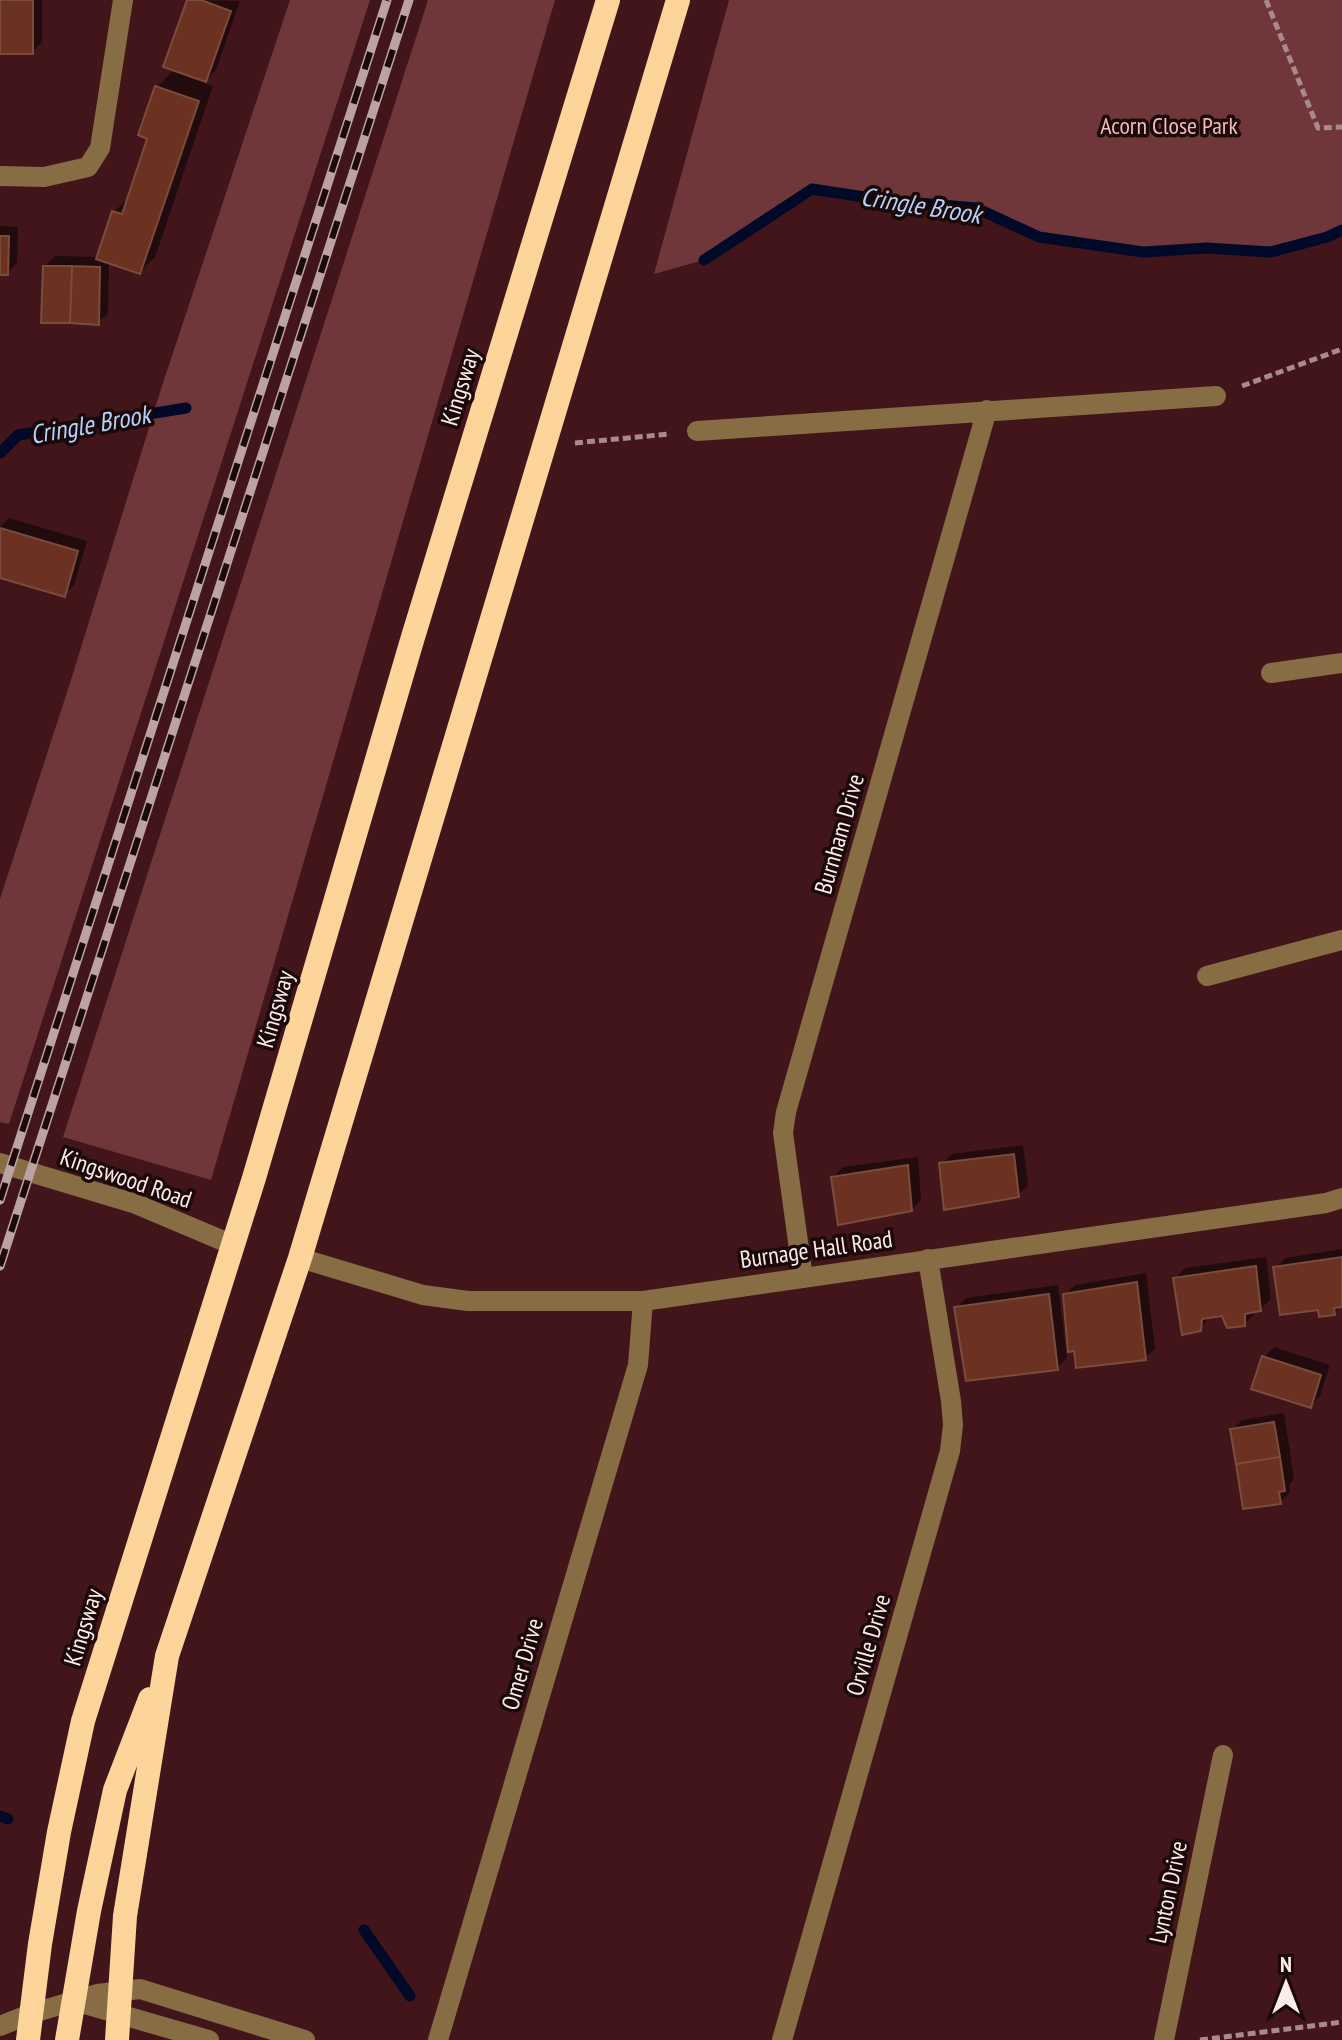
<svg xmlns="http://www.w3.org/2000/svg" width="1342" height="2040" font-family="'PT Sans Narrow',sans-serif">
<style>
.green{fill:#70373b}
.shadow{fill:#0007}
.lines{fill:none;stroke-linecap:round;stroke-linejoin:round}
.stream{stroke:#000928;stroke-width:11}
.building{fill:#6b3121;stroke:#7a4c3e;stroke-width:2}
.path{stroke:#a88a8c;stroke-width:5;stroke-dasharray:8 4;stroke-linecap:butt}
.minor{stroke:#876c44;stroke-width:20}
.highway{stroke:#fdd59a;stroke-width:24}
.rail-casing{stroke:#bda2a4;stroke-width:9}
.rail{stroke:#1b0809;stroke-width:6;stroke-dasharray:18;stroke-linecap:butt}
.labels{text-anchor:middle;dominant-baseline:central;stroke-width:7;stroke-linejoin:round;paint-order:stroke}
.park-label{font-size:24px;fill:#f6babc;stroke:#1b0809}
.street-label{font-size:24px;fill:#feecec;stroke:#1b0809}
.water-label{font-size:26px;font-style:italic;fill:#b3d2fd;stroke:#1b0809}
</style>
<rect width="100%" height="100%" fill="#41151a"/>
<path class="green" d="M 290,0 L 370,0 L 9,1124 L 0,1122 L 0,899 L 70,683 L 161,389 Z
M 428,0 L 555,0 L 211,1180 L 63,1137 Z
M 729,0 L 1342,0 L 1342,230 L 1327,237 L 1271,252 L 1207,248 L 1143,252 L 1039,237 L 976,208 L 884,200 L 812,189 L 704,260 L 654,274 Z"/>
<path class="shadow" d="M 0,0 L 42,0 L 42,42 L 32,52 L 0,52 Z
M 189,0 L 240,1 L 216,70 L 203,82 L 213,86 L 155,257 L 140,272 L 109,262 L 108,313 L 98,323 L 45,266 L 55,256 L 99,257 L 114,212 L 130,196 L 150,138 L 140,134 L 157,87 L 175,69 Z
M 0,226 L 18,227 L 17,263 L 7,273 L 0,273 Z
M 9,518 L 87,541 L 74,585 L 64,595 L 0,576 L 0,527 Z
M 1023,1145 L 1028,1185 L 1018,1195 L 942,1164 L 952,1154 Z
M 918,1157 L 921,1200 L 911,1210 L 833,1177 L 843,1167 Z
M 1342,1249 L 1342,1305 L 1334,1313 L 1275,1268 L 1285,1258 Z
M 1266,1257 L 1271,1299 L 1260,1309 L 1254,1310 L 1254,1314 L 1244,1324 L 1223,1314 L 1210,1316 L 1200,1329 L 1176,1278 L 1185,1268 Z
M 1146,1273 L 1155,1348 L 1145,1358 L 1065,1295 L 1075,1285 Z
M 1058,1285 L 1067,1358 L 1057,1368 L 956,1308 L 966,1298 Z
M 1274,1347 L 1330,1365 L 1320,1396 L 1310,1406 L 1264,1357 Z
M 1284,1413 L 1294,1479 L 1289,1485 L 1290,1492 L 1280,1502 L 1232,1430 L 1242,1420 Z"/>
<g class="lines">
<path class="stream" d="M 704,260 L 812,189 L 884,200 L 976,208 L 1039,237 L 1143,252 L 1207,248 L 1271,252 L 1327,237 L 1342,230
M 0,453 L 18,435 L 186,408
M 0,1816 L 8,1819
M 364,1930 L 410,1996"/>
</g>
<path class="building" d="M 0,0 L 33,0 L 33,54 L 0,54 Z
M 187,0 L 201,0 L 231,11 L 206,82 L 163,67 Z
M 155,86 L 199,101 L 140,274 L 96,259 L 112,211 L 122,214 L 147,139 L 138,135 Z
M 0,236 L 9,236 L 8,275 L 0,275 Z
M 43,266 L 72,266 L 70,323 L 41,323 Z
M 72,266 L 100,267 L 99,325 L 70,323 Z
M 0,528 L 78,551 L 65,597 L 0,578 Z
M 1014,1154 L 1019,1197 L 944,1210 L 939,1163 Z
M 908,1165 L 912,1211 L 838,1225 L 831,1177 Z
M 1342,1257 L 1342,1307 L 1334,1308 L 1335,1315 L 1319,1317 L 1318,1310 L 1280,1315 L 1273,1267 Z
M 1256,1266 L 1261,1311 L 1245,1314 L 1245,1326 L 1227,1328 L 1222,1316 L 1202,1319 L 1201,1331 L 1182,1335 L 1173,1278 Z
M 1137,1282 L 1146,1360 L 1076,1368 L 1074,1351 L 1068,1352 L 1063,1294 Z
M 1049,1294 L 1058,1370 L 966,1381 L 954,1307 Z
M 1262,1356 L 1321,1375 L 1311,1408 L 1251,1389 Z
M 1274,1422 L 1280,1457 L 1236,1464 L 1230,1429 Z
M 1280,1457 L 1285,1491 L 1279,1492 L 1281,1504 L 1243,1509 L 1236,1464 Z"/>
<g class="lines">
<path class="path" d="M 1266,0 L 1318,128 L 1342,127
M 1242,386 L 1342,349
M 575,443 L 669,434
M 1200,2040 L 1342,2022"/>
<path class="minor" d="M 0,176 L 44,177 L 88,167 L 100,148 L 123,0
M 697,431 L 1216,396
M 1271,673 L 1342,663
M 1207,976 L 1342,940
M 0,1163 L 136,1204 L 233,1245
M 300,1258 L 423,1295 L 468,1301 L 643,1301 L 1326,1203 L 1342,1198
M 803,1278 L 783,1133 L 786,1112 L 987,410
M 74,2001 L 209,2040
M 0,2026 L 30,2014 L 97,1994 L 140,1989 L 305,2040
M 438,2040 L 638,1365 L 643,1301
M 782,2040 L 950,1451 L 953,1425 L 951,1401 L 928,1259
M 1164,2040 L 1223,1755"/>
<path class="highway" d="M 28,2040 L 40,1944 L 59,1832 L 83,1721 L 254,1178 L 413,637 L 608,0
M 67,2040 L 89,1911 L 115,1790 L 150,1699
M 117,2040 L 125,1916 L 167,1656 L 300,1258 L 678,0"/>
<g class="rail-casing">
<path id="rail" d="M 0,1200 L 387,0
M 0,1266 L 409,0"/>
</g>
<use href="#rail" class="rail"/>
</g>
<g class="labels">
<g class="park-label">
<text x="1169" y="125">Acorn Close Park</text>
</g>
<g class="street-label">
<text transform="translate(460 387) rotate(-73)">Kingsway</text>
<text transform="translate(839 834) rotate(-74)">Burnham Drive</text>
<text transform="translate(275 1009) rotate(-74)">Kingsway</text>
<text transform="translate(126 1178) rotate(19)">Kingswood Road</text>
<text transform="translate(816 1249) rotate(-8)">Burnage Hall Road</text>
<text transform="translate(83 1627) rotate(-73)">Kingsway</text>
<text transform="translate(868 1645) rotate(-74)">Orville Drive</text>
<text transform="translate(522 1664) rotate(-74)">Omer Drive</text>
<text transform="translate(1168 1892) rotate(-78)">Lynton Drive</text>
</g>
<g class="water-label">
<text transform="translate(921 205) rotate(9)">Cringle Brook</text>
<text transform="translate(90 424) rotate(-10)">Cringle Brook</text>
</g>
</g>
<g transform="translate(1286 1984)" stroke="#1b0809" stroke-width="6" paint-order="stroke">
<path d="M0-6L14 30L0 20L-14 30Z" fill="#feecec"/>
<text y="-12" font-size="22" font-weight="bold" text-anchor="middle" fill="#feecec">N</text>
</g>
</svg>
